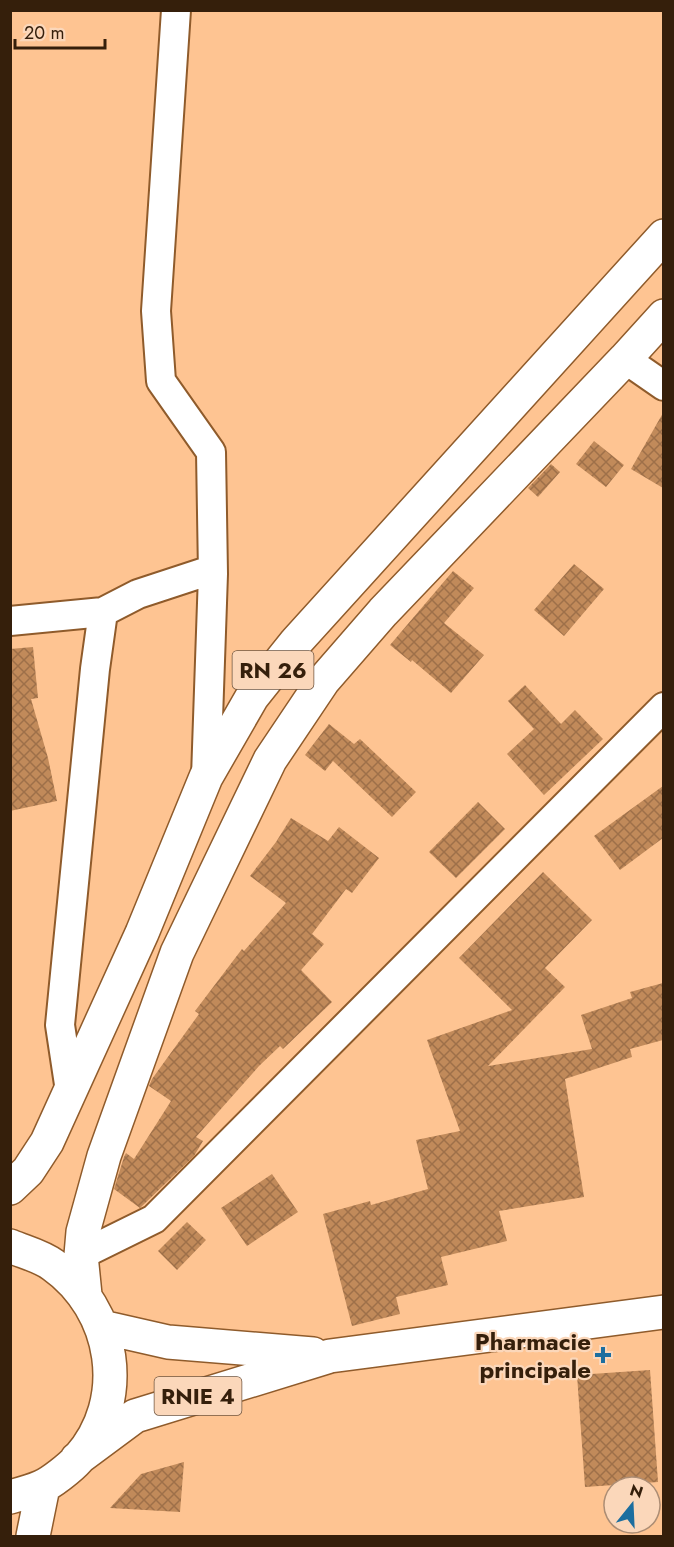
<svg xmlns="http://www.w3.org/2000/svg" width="674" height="1547" font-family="Jost,sans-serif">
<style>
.building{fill:url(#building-cross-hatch)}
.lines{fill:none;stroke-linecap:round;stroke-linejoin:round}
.minor-casing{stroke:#8f5b2b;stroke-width:32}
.primary-casing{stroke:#8f5b2b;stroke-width:36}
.minor{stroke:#fff;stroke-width:28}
.primary{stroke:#fff;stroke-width:33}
.poi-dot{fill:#1c6e9f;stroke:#fbd7ba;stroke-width:2}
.labels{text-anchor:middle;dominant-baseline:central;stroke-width:4.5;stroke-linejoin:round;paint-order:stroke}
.shield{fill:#fbd7ba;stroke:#705640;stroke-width:1.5}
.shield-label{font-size:22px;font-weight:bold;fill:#351f0b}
.poi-label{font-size:24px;font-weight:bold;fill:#351f0b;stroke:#fbd7ba;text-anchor:end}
</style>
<defs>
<pattern id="building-cross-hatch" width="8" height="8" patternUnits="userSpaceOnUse" patternTransform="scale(1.5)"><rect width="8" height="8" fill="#c18a5a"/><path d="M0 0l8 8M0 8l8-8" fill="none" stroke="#9e7049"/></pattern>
</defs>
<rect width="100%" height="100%" fill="#fec492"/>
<path class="building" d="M 663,413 L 663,488 L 631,469 Z
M 594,441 L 624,465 L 606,487 L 576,464 Z
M 551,464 L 560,472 L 538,497 L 528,488 Z
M 574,564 L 604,589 L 564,636 L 534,610 Z
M 453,571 L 474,588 L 444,623 L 484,655 L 451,693 L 412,660 L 411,662 L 390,645 Z
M 33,647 L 38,698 L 31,699 L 48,758 L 57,801 L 10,811 L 10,649 Z
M 525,685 L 561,724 L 575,710 L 603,739 L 544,795 L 507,754 L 534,729 L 508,701 Z
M 329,724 L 354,744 L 360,739 L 416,792 L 392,817 L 333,761 L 325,771 L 305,755 Z
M 663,786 L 663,838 L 620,870 L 594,836 Z
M 478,802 L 505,829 L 456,878 L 429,852 Z
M 291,818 L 328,841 L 339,827 L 379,858 L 352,893 L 346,889 L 312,934 L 324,944 L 301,970 L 332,1002 L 283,1049 L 280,1046 L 259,1066 L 196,1137 L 203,1141 L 194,1156 L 140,1208 L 114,1189 L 124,1157 L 126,1153 L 134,1159 L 171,1101 L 149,1086 L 152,1079 L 199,1014 L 195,1011 L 242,949 L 244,951 L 286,903 L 250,876 L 276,842 Z
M 543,872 L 592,920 L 545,968 L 565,987 L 488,1066 L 592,1049 L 581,1015 L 632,998 L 630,992 L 663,983 L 663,1040 L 630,1049 L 632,1057 L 565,1079 L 584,1197 L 499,1211 L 507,1241 L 441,1257 L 448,1285 L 396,1297 L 400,1314 L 352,1326 L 323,1214 L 370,1201 L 371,1205 L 428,1189 L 416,1140 L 460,1131 L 427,1040 L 512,1010 L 459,958 Z
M 272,1174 L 298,1212 L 247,1246 L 221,1208 Z
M 187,1222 L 206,1240 L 177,1270 L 158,1251 Z
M 650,1370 L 658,1482 L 585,1487 L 577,1375 Z
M 184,1462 L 180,1512 L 110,1508 L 141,1474 Z"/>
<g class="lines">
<g class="minor-casing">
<path id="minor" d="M 176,10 L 156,311 L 161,381 L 211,452 L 213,574 L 206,777
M 625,359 L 664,386
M 10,621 L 103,612 L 138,594 L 202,573 L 213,574
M 70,1091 L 60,1025 L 95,669 L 103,612
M 81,1255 L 154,1219 L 664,707"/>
</g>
<g class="primary-casing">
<path id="primary" d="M 10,1188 L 28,1171 L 47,1142 L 142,933 L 206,777 L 252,697 L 296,642 L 664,236
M 10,1246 C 24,1252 41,1256 53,1265 C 115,1309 131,1400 78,1459 C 71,1467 51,1483 41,1487 C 32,1491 21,1494 10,1497
M 85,1295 L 81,1255 L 83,1232 L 104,1156 L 177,953 L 270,760 L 323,681 L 383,612 L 625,359 L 664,316
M 102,1327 L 168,1342 L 313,1354
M 77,1459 L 135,1416 L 330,1356 L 664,1312
M 33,1536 L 43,1487"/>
</g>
<use href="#minor" class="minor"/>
<use href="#primary" class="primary"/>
</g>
<path class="poi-dot" d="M600 1346h6v6h6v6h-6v6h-6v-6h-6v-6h6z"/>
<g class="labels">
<g class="shield">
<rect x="232.5" y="651" width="81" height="38" rx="4.5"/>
<rect x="154.5" y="1377" width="87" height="38" rx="4.5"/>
</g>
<g class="shield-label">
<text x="273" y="670">RN 26</text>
<text x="198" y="1396">RNIE 4</text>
</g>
<g class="poi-label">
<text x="591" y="1341">Pharmacie<tspan x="591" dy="28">principale</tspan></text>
</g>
</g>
<rect width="674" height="1547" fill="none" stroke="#351f0b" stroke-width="24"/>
<g transform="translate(632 1505) rotate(18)"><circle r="28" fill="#fbd7ba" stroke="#ac8d74" stroke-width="1.5"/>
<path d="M0-4.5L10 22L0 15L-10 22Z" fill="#1c6e9f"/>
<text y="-9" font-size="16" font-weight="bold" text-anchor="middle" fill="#351f0b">N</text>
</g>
<path d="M15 39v9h90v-9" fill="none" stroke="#351f0b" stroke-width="3"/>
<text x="24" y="39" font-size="18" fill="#351f0b" stroke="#fbd7ba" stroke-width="4.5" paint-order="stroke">20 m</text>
</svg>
